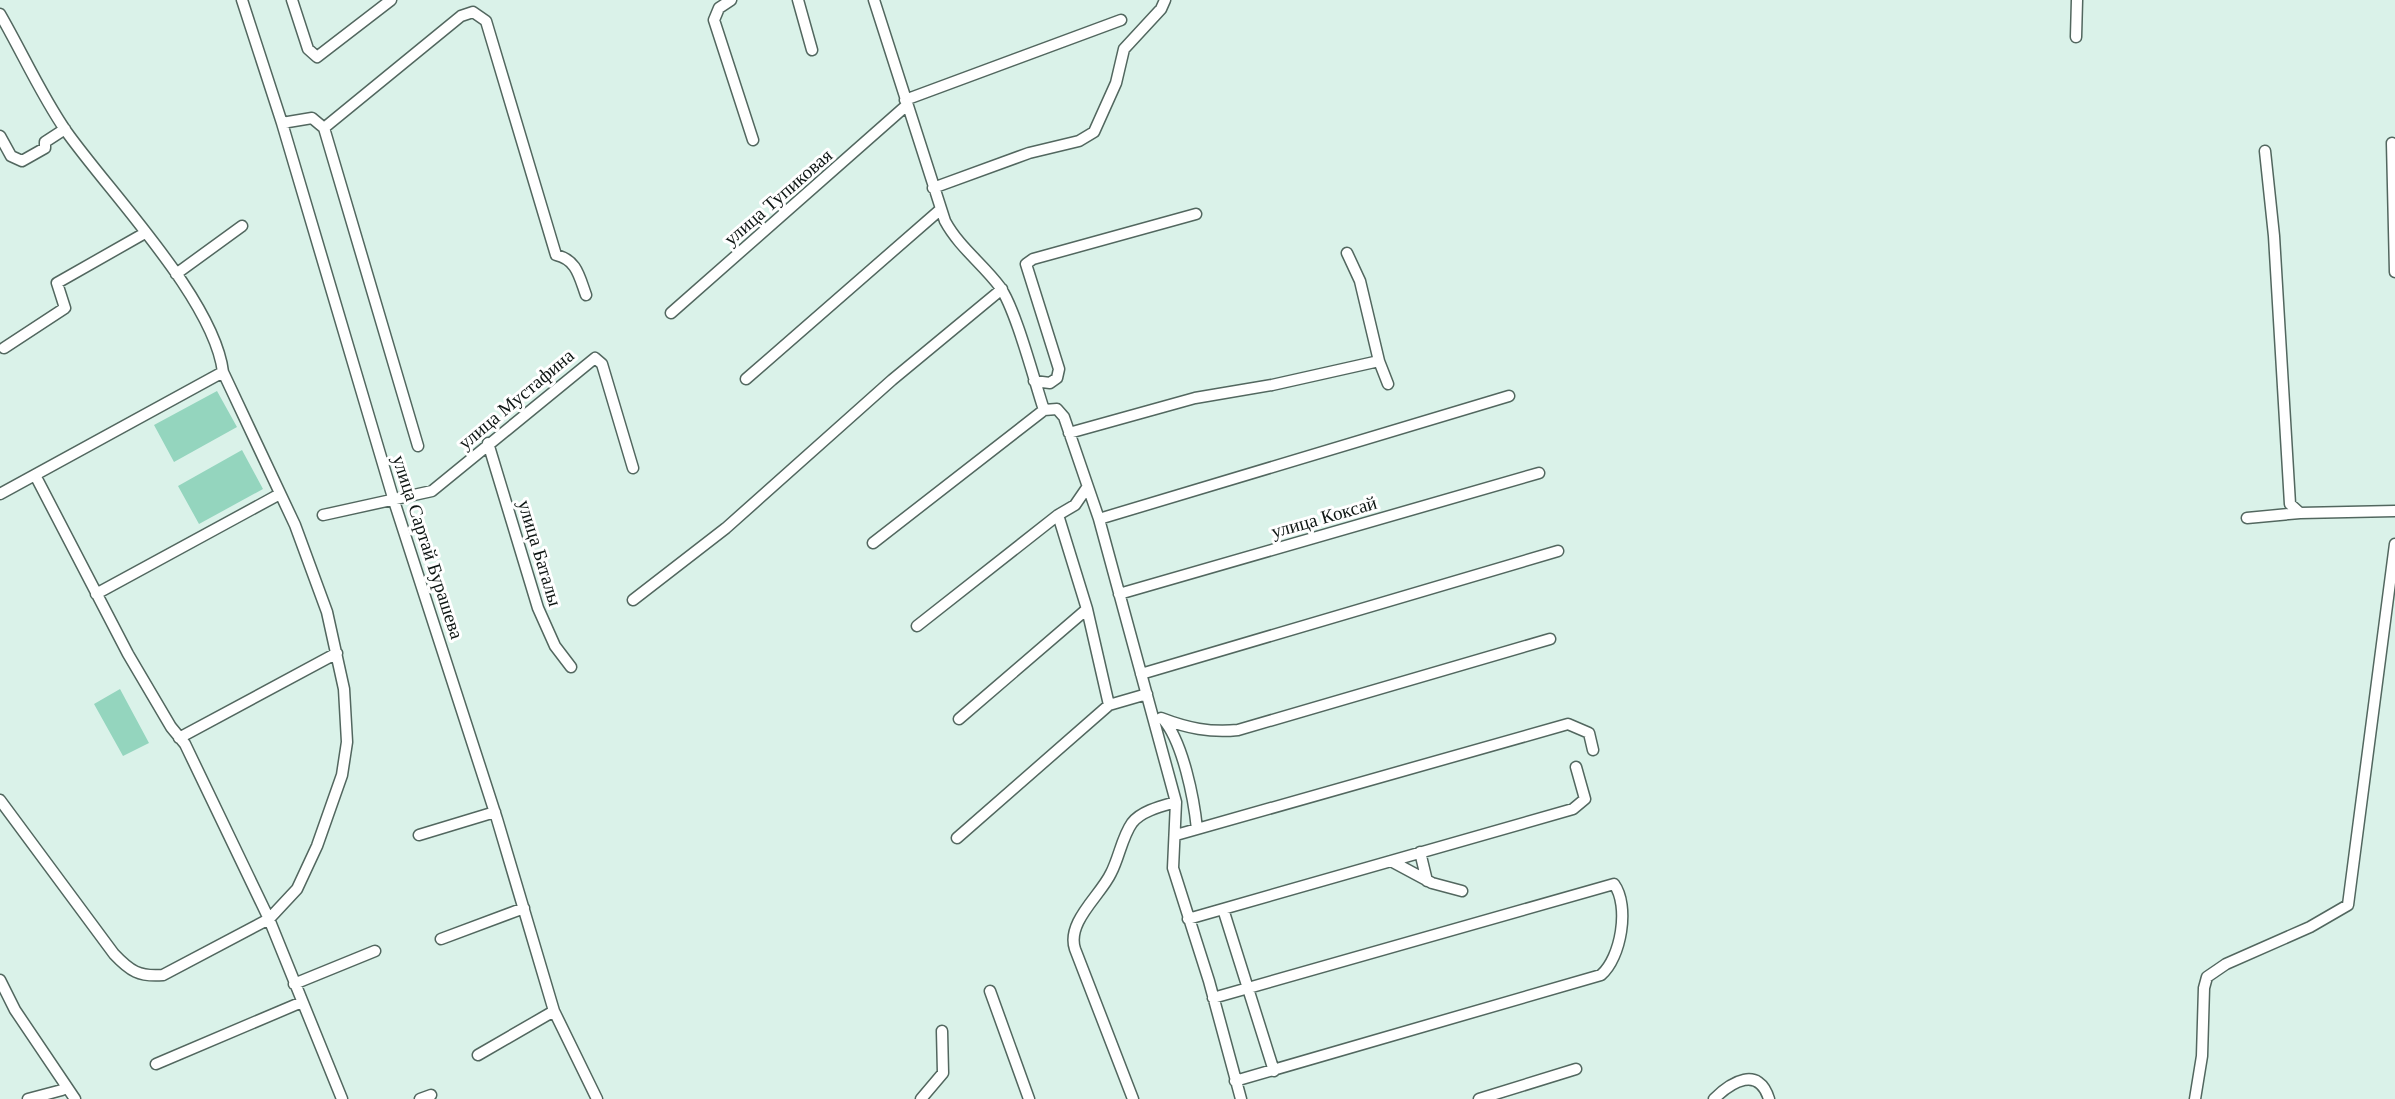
<svg xmlns="http://www.w3.org/2000/svg" width="2395" height="1099" font-family="Georgia,serif">
<style>
.green{fill:#94d5be}
.lines{fill:none;stroke-linecap:round;stroke-linejoin:round}
.minor-casing{stroke:#52675f;stroke-width:13}
.minor{stroke:#fff;stroke-width:10}
.labels{text-anchor:middle;dominant-baseline:central;stroke-width:6;stroke-linejoin:round;paint-order:stroke}
.street-label{font-size:19px;fill:#0e1613;stroke:#fff}
</style>
<rect width="100%" height="100%" fill="#daf2e9"/>
<path class="green" d="M 217,391 L 237,427 L 174,462 L 154,425 Z
M 242,450 L 263,489 L 199,524 L 178,486 Z
M 120,689 L 149,743 L 123,756 L 94,704 Z"/>
<g class="lines">
<g class="minor-casing">
<path id="minor" d="M 242,0 L 282,123 L 394,501 L 497,819 L 554,1011 L 597,1099
M 292,0 L 308,49 L 317,57 L 391,0
M 731,0 L 719,8 L 714,20 L 753,140
M 798,0 L 812,50
M 874,0 L 945,221 C 959,247 983,264 1000,287 C 1016,310 1034,380 1044,410
M 0,14 C 22,52 41,95 66,131 C 109,192 214,299 223,372 L 295,525 L 327,612 L 344,689 L 347,742 L 342,775 L 317,846 L 297,889 L 269,919 L 163,975 C 139,977 130,971 114,954 L 0,800
M 2076,37 L 2077,0
M 905,100 L 1121,20
M 282,123 L 312,118 L 324,128
M 0,136 L 11,156 L 22,161 L 45,148 L 45,142 L 65,129
M 2392,143 L 2395,272
M 2265,151 L 2274,236 L 2290,504 L 2300,513 L 2395,511
M 933,188 L 1029,153 L 1079,141 L 1094,132 L 1116,83 L 1124,49 L 1161,9 L 1165,0
M 1347,253 L 1360,281 L 1379,361
M 176,274 L 242,226
M 671,313 L 907,105
M 4,348 L 65,308 L 57,283 L 145,233
M 746,379 L 941,209
M 1034,381 L 1050,383 L 1057,378 L 1059,369 L 1026,264 L 1033,259 L 1196,214
M 1069,433 L 1195,398 L 1272,385 L 1379,361 L 1388,384
M 488,443 L 538,608 L 555,646 L 571,667
M 418,446 L 324,128 L 461,16 L 473,12 L 486,21 L 556,255 C 577,260 579,276 586,295
M 35,475 L 128,654 L 171,727 L 185,744 L 269,919 L 342,1099
M 0,494 L 223,372
M 323,515 L 432,491 L 595,358 L 602,364 L 633,468
M 1058,515 L 1087,609 L 1109,705
M 2247,518 L 2300,513
M 1099,519 L 1509,396
M 873,543 L 1044,410 L 1057,409 L 1064,417 L 1099,519 L 1176,802 L 1173,868 L 1209,981 L 1241,1099
M 96,594 L 278,495
M 1119,594 L 1539,473
M 633,600 L 726,528 L 892,380 L 1002,289
M 917,626 L 1058,515 L 1075,505 L 1086,489
M 1141,674 L 1558,551
M 1161,718 C 1187,728 1210,733 1238,730 L 1550,639
M 959,719 L 1087,609
M 1163,719 C 1183,742 1194,799 1197,829
M 179,738 L 337,653
M 419,835 L 495,812
M 1176,835 L 1568,724 L 1589,733 L 1593,750
M 957,838 L 1109,705 L 1147,694
M 1420,852 L 1427,881
M 1391,861 L 1432,883 L 1462,891
M 1223,909 L 1573,809 L 1585,799 L 1576,767
M 1188,919 L 1223,909 L 1274,1071
M 441,939 L 524,908
M 0,980 L 15,1010 L 75,1099
M 294,984 L 375,951
M 990,991 L 1029,1099
M 1213,998 L 1614,884 C 1630,906 1621,958 1601,975 L 1235,1081
M 478,1055 L 554,1011
M 156,1064 L 302,1002
M 28,1099 L 62,1090
M 420,1099 L 431,1095
M 921,1099 L 943,1073 L 942,1031
M 1133,1099 L 1075,949 C 1066,922 1101,895 1111,873 C 1119,858 1122,837 1132,823 C 1141,811 1162,806 1176,802
M 1479,1099 L 1576,1069
M 1714,1099 C 1731,1082 1759,1065 1769,1099
M 2195,1099 L 2202,1056 L 2204,988 L 2207,977 L 2226,964 L 2310,927 L 2348,905 L 2395,544"/>
</g>
<use href="#minor" class="minor"/>
</g>
<g class="labels">
<g class="street-label">
<text transform="translate(778 197) rotate(-41)">улица Тупиковая</text>
<text transform="translate(516 399) rotate(-40)">улица Мустафина</text>
<text transform="translate(1324 517) rotate(-16)">улица Коксай</text>
<text transform="translate(428 547) rotate(72)">улица Сартай Бурашева</text>
<text transform="translate(540 553) rotate(73)">улица Баталы</text>
</g>
</g>
</svg>
